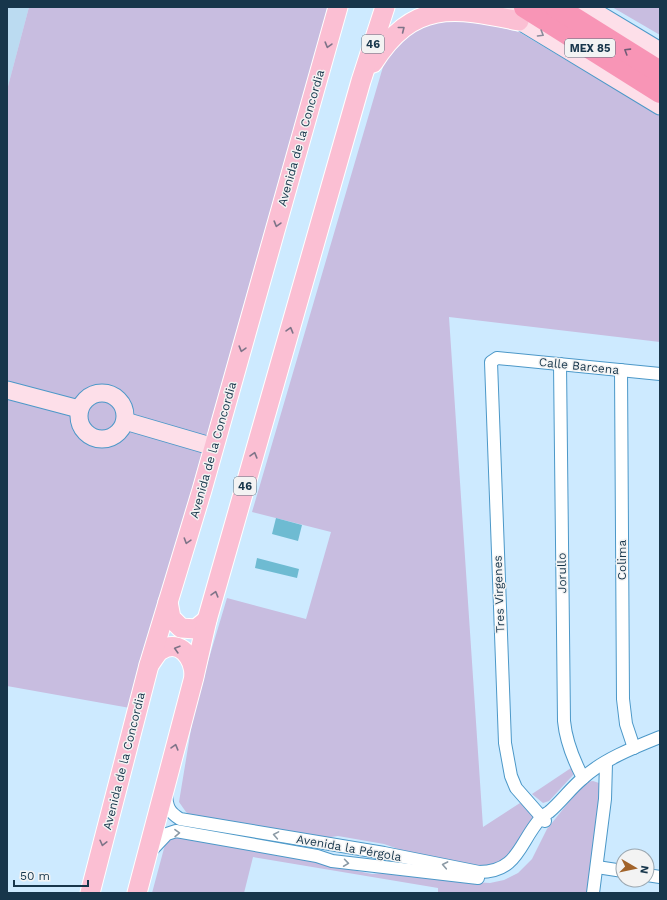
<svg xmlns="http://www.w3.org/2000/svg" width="667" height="900" viewBox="0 0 667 900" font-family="'Work Sans',sans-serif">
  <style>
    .built { fill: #bbdbf1 }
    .green { fill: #c8bde0 }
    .building { fill: #6ebbd2 }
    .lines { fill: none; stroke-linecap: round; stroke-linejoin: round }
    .street-casing { stroke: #4c98c8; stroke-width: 14 }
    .secondary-casing { stroke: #4c98c8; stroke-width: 19 }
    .primary-casing { stroke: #fff; stroke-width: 21 }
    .highway-casing { stroke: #fff; stroke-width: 24 }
    .street { stroke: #fff; stroke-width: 12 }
    .secondary { stroke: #fddfe9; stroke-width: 17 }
    .primary { stroke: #fbbfd3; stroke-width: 19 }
    .highway { stroke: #f895b6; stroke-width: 22 }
    .oneway { stroke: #7e7488 }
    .oneway2 { stroke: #8a8a9a }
    .oneway3 { stroke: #715c76 }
    .oneway4 { stroke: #8b9aa5 }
    .labels { text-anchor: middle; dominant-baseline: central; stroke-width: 3; stroke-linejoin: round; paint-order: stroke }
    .shield { fill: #f3f3f3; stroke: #596f7d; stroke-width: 1 }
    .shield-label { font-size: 11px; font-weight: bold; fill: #17364b }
    .street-label { font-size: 12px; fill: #17364b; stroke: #f3f3f3 }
  </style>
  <rect width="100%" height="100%" fill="#cdeaff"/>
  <path class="built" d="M7 7H29L7 90Z"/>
  <g class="green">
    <path d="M29 7H328L130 708 7 686V90Z"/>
    <path d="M612 7H660V35Z"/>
    <path d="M462 18 519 32 660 116V342L449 317 483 827 520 803 534 815V821L506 861 482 868 415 855 384 844 338 836 318 839 196 819 186 812 179 802 195 705 227 598 306 619 331 532 252 512 385 60C411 27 421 22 462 18Z"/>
    <path d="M574 766V774L549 801 543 803 532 794Z"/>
    <path d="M593 781 599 783 602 788 587 893H438V888L253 857 244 893H152L166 841 184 834 322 860 337 867 372 874 407 871 473 882 490 883 504 880 518 873 532 859 547 829 585 782Z"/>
  </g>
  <g class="building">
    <path d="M276 518 302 525 298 541 272 534Z"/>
    <path d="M257 558 299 569 297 578 255 568Z"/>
  </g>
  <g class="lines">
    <defs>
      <g id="street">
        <path d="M560 364 564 721C566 742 573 759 583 778"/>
        <path d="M621 370 623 699 626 724 634 748"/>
        <path d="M166 795C167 807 169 812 180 819L384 853 479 872C518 872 519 843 540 819 542 816 546 814 549 812 561 802 570 789 582 779 602 760 635 747 660 737"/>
        <path d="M545 821 516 788 511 776 505 743 491 362 497 358 660 374"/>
        <path d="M151 851 167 834 176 831 317 856 332 861 478 878"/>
        <path d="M597 867 623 871"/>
        <path d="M647 875 660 877"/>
        <path d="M593 893 605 799 606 763"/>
      </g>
      <g id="secondary">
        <path d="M587 7 660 51"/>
        <path d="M508 14 660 106"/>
        <path d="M7 390 79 409"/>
        <circle cx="102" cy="416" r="23"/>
        <path d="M125 421 214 447"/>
      </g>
      <g id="primary">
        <path d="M373 63C413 0 453 7 519 21"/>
        <path d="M168 602 171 618 181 628 196 629 207 620"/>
        <path d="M149 665C153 660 157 652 161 650 181 638 194 659 194 676"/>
        <path d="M90 893 149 665 202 490 338 7"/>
        <path d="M137 893 194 677 207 620 361 81 385 7"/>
      </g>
      <g id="highway">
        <path d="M525 7 660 92"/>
        <path d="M556 7 660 72"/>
      </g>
    </defs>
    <use href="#street" class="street-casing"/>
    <use href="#secondary" class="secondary-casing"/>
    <use href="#primary" class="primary-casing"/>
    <use href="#highway" class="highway-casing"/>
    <use href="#street" class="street"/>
    <use href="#secondary" class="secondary"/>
    <use href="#primary" class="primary"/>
    <use href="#highway" class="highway"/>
  </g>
  <defs><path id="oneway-chevron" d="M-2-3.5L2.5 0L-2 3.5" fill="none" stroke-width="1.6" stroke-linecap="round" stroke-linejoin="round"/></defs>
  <g class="oneway">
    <use href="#oneway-chevron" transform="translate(402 29) rotate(-38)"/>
    <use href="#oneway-chevron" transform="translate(328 45) rotate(106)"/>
    <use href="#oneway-chevron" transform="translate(277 224) rotate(106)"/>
    <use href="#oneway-chevron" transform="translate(290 330) rotate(-74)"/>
    <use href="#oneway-chevron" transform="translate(242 349) rotate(106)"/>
    <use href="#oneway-chevron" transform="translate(254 455) rotate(-74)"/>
    <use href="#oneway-chevron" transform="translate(187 541) rotate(107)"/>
    <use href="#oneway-chevron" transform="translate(215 594) rotate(-74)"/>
    <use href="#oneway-chevron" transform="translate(177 649) rotate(-164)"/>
    <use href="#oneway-chevron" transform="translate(175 747) rotate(-74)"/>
    <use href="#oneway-chevron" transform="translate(103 843) rotate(104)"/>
  </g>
  <use class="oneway2" href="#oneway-chevron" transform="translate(541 34) rotate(31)"/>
  <use class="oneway3" href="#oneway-chevron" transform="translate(627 51) rotate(-148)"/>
  <g class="oneway4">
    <use href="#oneway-chevron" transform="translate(177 833) rotate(-1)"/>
    <use href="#oneway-chevron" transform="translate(276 835) rotate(-170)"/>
    <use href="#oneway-chevron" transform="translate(346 863) rotate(8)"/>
    <use href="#oneway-chevron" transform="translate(445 865) rotate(-169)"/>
  </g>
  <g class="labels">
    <g class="shield">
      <rect x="362" y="35" width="22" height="18" rx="3"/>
      <rect x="565" y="39" width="50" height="18" rx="3"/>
      <rect x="234" y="477" width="22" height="18" rx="3"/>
    </g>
    <g class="shield-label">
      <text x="373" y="44">46</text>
      <text x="590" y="48">MEX 85</text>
      <text x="245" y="486">46</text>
    </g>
    <g class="street-label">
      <text transform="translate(301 138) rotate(-74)">Avenida de la Concordia</text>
      <text transform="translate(579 366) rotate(6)">Calle Barcena</text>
      <text transform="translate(213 450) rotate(-74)">Avenida de la Concordia</text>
      <text transform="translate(622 560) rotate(-90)">Colima</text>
      <text transform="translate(562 573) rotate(-91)">Jorullo</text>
      <text transform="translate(499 594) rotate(-92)">Tres Virgenes</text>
      <text transform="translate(124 761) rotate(-76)">Avenida de la Concordia</text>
      <text transform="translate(349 848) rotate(10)">Avenida la Pérgola</text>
    </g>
  </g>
  <rect width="667" height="900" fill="none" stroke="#17364b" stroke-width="16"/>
  <g transform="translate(635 868) rotate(99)"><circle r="19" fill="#f3f3f3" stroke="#9ba7b0"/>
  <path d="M0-3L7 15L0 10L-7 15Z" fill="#a2632a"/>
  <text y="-6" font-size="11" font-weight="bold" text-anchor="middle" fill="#17364b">N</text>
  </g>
  <path d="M14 880v6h74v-6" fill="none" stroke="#17364b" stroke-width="2"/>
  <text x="20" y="880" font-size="12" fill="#17364b" stroke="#f3f3f3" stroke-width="3" paint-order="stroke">50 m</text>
</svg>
